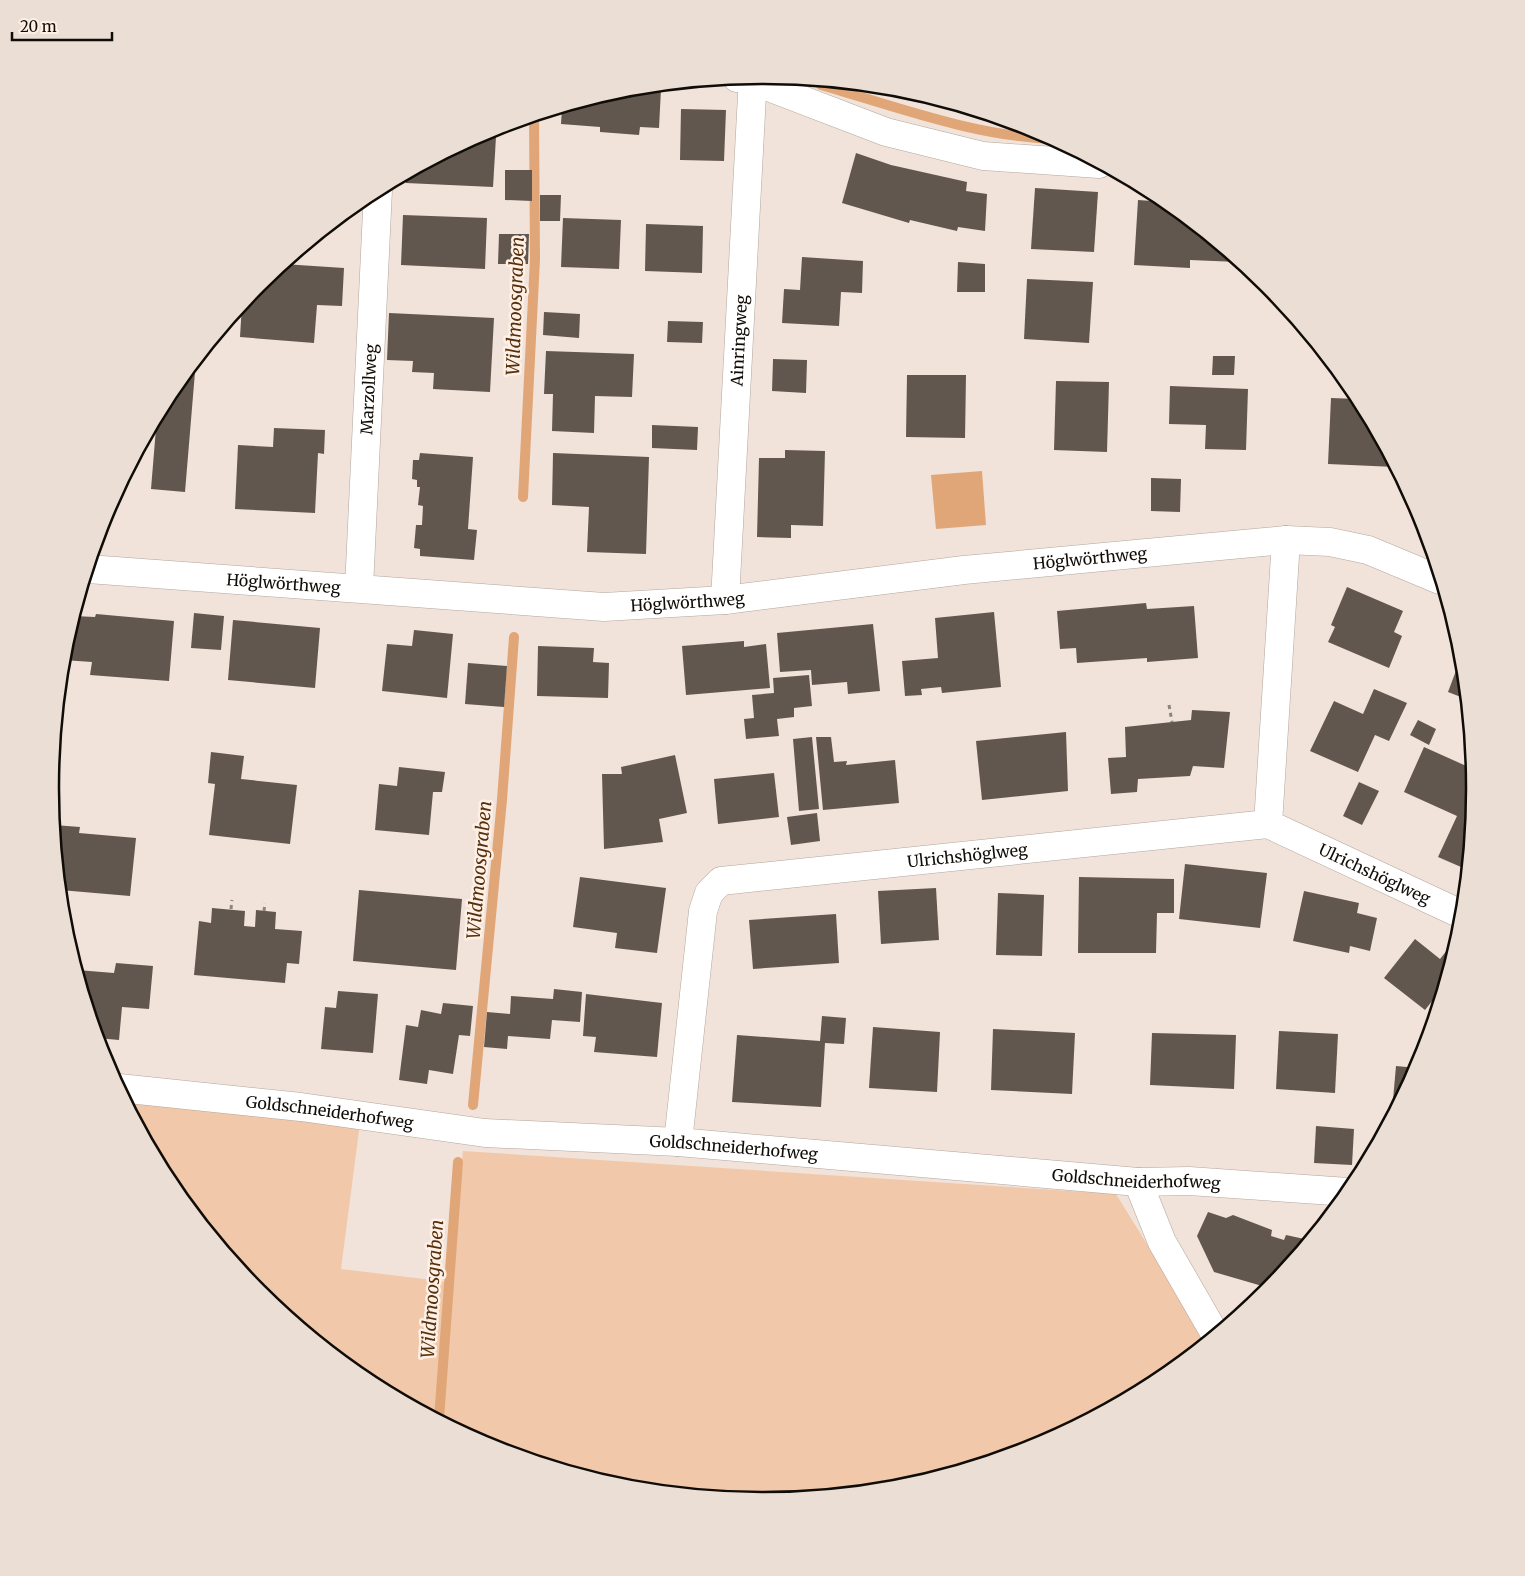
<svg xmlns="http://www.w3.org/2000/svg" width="1525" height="1576" viewBox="0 0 1525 1576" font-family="Merriweather,serif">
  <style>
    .green { fill: #f1c8a9 }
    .water { fill: #e1a677 }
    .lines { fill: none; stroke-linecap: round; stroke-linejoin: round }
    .stream { stroke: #e1a677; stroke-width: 10 }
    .building { fill: #62574e }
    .minor-casing { stroke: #b3a69d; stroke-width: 29 }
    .path { stroke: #8d847c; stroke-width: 3; stroke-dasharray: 4 4; stroke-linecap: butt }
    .minor { stroke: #fff; stroke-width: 28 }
    .labels { text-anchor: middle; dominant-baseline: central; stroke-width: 5; stroke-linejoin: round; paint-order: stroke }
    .street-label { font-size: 16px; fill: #100c08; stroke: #fef0e6 }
    .water-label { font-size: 18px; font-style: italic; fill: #56300b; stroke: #fef0e6 }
    .rim { fill: none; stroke: #100c08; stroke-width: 2.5 }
  </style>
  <rect width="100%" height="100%" fill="#f1e3d9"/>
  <path class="green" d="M125 1100 360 1123 341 1269 449 1282 463 1151 1116 1194 1207 1341 1158 1381 1035 1446 901 1487 762 1500 623 1487 490 1446 366 1380 258 1292 170 1184Z"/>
  <path class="water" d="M982 471 986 525 936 529 931 475Z"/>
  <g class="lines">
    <g class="stream">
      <path d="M821 85C897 107 974 136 1053 139"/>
      <path d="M523 497 535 259 534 116"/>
      <path d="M473 1105 502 800 514 637"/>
      <path d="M439 1419 458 1162"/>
    </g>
  </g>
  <g class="building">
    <path d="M642 87 661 89 659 128 640 127 639 135 600 132V127L561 124 562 108 624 89Z"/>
    <path d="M681 109 726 110 724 161 680 160Z"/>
    <path d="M478 136 496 137 493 187 406 183V174Z"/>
    <path d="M856 153 891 165 967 182 966 191 987 194 985 231 958 227 957 231 910 220 909 223 842 203Z"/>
    <path d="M505 170H532V201L505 200Z"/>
    <path d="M1035 188 1098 192 1094 252 1031 249Z"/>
    <path d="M540 195H561L560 221H540Z"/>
    <path d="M1138 200 1166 202 1238 262 1190 260V268L1134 265Z"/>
    <path d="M403 215 487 218 485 269 401 265Z"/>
    <path d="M563 218 621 220 619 269 561 267Z"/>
    <path d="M646 224 703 226 702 273 645 271Z"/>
    <path d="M499 234H529L528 264H498Z"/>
    <path d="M802 257 863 261 862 293 841 292 839 326 782 323 784 289 800 290Z"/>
    <path d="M958 262 985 264V292H957Z"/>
    <path d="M283 264 344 268 342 306 317 305 314 343 240 337 242 304 259 284 267 277H273V272Z"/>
    <path d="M1027 279 1093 282 1089 343 1024 339Z"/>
    <path d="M544 312 580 314 579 338 543 335Z"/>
    <path d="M389 313 494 318 490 392 433 389 434 373 412 372 413 361 387 360Z"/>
    <path d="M668 321 703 322 702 343 667 342Z"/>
    <path d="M546 351 634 354 632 397 595 396 594 433 552 431 553 394H544Z"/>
    <path d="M1213 356H1235L1234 375H1212Z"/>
    <path d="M773 359 807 360 806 393 772 391Z"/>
    <path d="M196 360 185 492 151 489 157 416 170 392Z"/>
    <path d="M907 375H966L965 438 906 437Z"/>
    <path d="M1056 381 1109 382 1107 452 1054 450Z"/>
    <path d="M1170 386 1248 389 1246 450 1205 449 1206 425 1169 424Z"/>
    <path d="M1331 398 1359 399 1395 467 1328 464Z"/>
    <path d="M652 425 698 427 697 450 652 448Z"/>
    <path d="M274 428 325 430 324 454 318 453 315 513 235 509 238 445 273 447Z"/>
    <path d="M785 450 825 451 823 526 791 525V538L757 537 759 458H785Z"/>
    <path d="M420 453 473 457 468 529 477 530 474 560 420 556V549L414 548 416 525H422L423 506 418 505 420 487H417V480L412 479 413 460H419Z"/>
    <path d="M553 453 649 457 646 554 587 552 589 507 552 505Z"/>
    <path d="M1151 478 1181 479 1180 512 1151 511Z"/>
    <path d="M1347 587 1403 611 1394 632 1402 636 1389 668 1328 642 1335 627 1331 625Z"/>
    <path d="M1146 603 1147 609 1194 606 1198 658 1147 662V658L1077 663 1076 648 1060 649 1057 611Z"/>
    <path d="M994 612 1001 687 942 693 941 687 921 689 922 695 905 696 902 661 938 658 935 618Z"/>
    <path d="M194 613 224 616 221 650 191 648Z"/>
    <path d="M96 614 174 621 169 681 90 675 92 662 63 660 74 616 95 617Z"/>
    <path d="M233 620 320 628 315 688 228 680Z"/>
    <path d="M873 624 880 691 848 694 847 682 812 685 811 670 780 672 777 633Z"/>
    <path d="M414 630 453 634 447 698 382 691 387 644 412 646Z"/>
    <path d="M744 641V647L766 644 770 688 686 695 682 646Z"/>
    <path d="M538 646 594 648 593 662 609 663 608 698 537 696Z"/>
    <path d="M468 663 507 666 504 707 465 704Z"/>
    <path d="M1457 668 1463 671 1466 699 1448 692Z"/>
    <path d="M809 675 812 706 794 708V717L777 719 779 736 746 739 744 719 754 718 752 695 774 693 773 678Z"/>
    <path d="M1374 689 1407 703 1389 741 1375 735 1358 772 1310 751 1334 701 1363 714Z"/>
    <path d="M1192 710 1230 712 1224 768 1193 766 1190 776 1138 779 1137 792 1111 794 1108 758 1126 757 1125 727 1191 720Z"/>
    <path d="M1418 720 1436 729 1429 745 1410 735Z"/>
    <path d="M1066 732 1068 791 982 800 976 741Z"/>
    <path d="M812 737 819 809 799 811 793 739Z"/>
    <path d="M816 737H831L834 762 847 761 846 765 895 760 899 803 823 810Z"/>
    <path d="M1424 747 1473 769 1475 788 1469 850 1461 867 1438 857 1457 816 1404 792Z"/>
    <path d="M211 752 244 756 241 779 297 785 290 844 209 835 215 784 208 783Z"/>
    <path d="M675 755 687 813 659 819 663 842 604 849 602 774H622L621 767Z"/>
    <path d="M399 767 445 772 442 792H433L429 835 375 830 379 784 397 786Z"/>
    <path d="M774 773 779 817 718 824 714 779Z"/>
    <path d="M1359 782 1379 791 1362 825 1343 816Z"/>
    <path d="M817 813 820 841 791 845 787 817Z"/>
    <path d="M54 825 80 827 79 833 136 838 130 896 60 890Z"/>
    <path d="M1185 864 1267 873 1260 928 1179 919Z"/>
    <path d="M580 877 666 888 657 953 615 948 617 933 573 927Z"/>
    <path d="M1079 877 1174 879V913H1157L1156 953H1078Z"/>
    <path d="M936 888 939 940 881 944 878 891Z"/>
    <path d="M359 890 462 899 456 970 353 961Z"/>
    <path d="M1304 891 1359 903 1357 913 1377 918 1370 951 1350 946 1349 953 1293 941Z"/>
    <path d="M998 893 1044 895 1042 956 996 955Z"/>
    <path d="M212 908 245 911 244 926 255 927 256 910 276 912 275 929 302 931 299 964 287 963 285 983 194 975 199 921 211 923Z"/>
    <path d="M836 914 839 963 753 969 749 920Z"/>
    <path d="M1415 939 1440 959 1448 949 1453 954 1444 986 1425 1010 1384 978Z"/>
    <path d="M116 963 153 966 149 1009 122 1007 119 1040 97 1038 77 970 114 973Z"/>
    <path d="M554 989 582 992 580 1022 552 1020 550 1039 508 1036 507 1049 484 1047 487 1012 510 1014 511 996 553 999Z"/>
    <path d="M338 991 378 994 373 1053 321 1049 325 1007 336 1008Z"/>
    <path d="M586 994 662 1003 657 1057 594 1052 596 1037 583 1036Z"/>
    <path d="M443 1003 473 1006 470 1036 459 1035 453 1074 429 1070 427 1084 399 1080 406 1025 418 1027 421 1010 441 1014Z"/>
    <path d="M822 1016 846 1018 844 1044 825 1043 821 1107 732 1102 737 1035 820 1041Z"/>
    <path d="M873 1027 940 1032 937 1092 869 1088Z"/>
    <path d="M993 1029 1075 1033 1072 1094 991 1090Z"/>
    <path d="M1279 1031 1338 1034 1335 1093 1276 1089Z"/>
    <path d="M1152 1033 1236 1035 1234 1089 1150 1085Z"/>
    <path d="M1396 1066 1417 1068 1394 1111H1392Z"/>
    <path d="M1316 1126 1354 1129 1352 1165 1314 1163Z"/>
    <path d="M1208 1212 1226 1218 1233 1215 1272 1230 1271 1236 1284 1240 1286 1235 1309 1240 1314 1226 1319 1228 1269 1288 1214 1272 1197 1236Z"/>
  </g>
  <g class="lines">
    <defs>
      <g id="minor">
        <path d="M737 78 753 81 886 132 983 156 1099 164"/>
        <path id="s1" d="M88 569 604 607 725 600 964 570 1286 540 1330 542 1368 550 1440 580"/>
        <path id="s2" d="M359 588 378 190"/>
        <path id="s3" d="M725 600 753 76"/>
        <path d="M1268 824 1286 540"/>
        <path id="s4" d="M119 1088 301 1107 485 1133 678 1142 1138 1182 1189 1181 1348 1192"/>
        <path id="s5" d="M678 1142 703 911 709 893 721 881 1268 824 1463 915"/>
        <path d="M1138 1182 1162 1242 1215 1334"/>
      </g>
    </defs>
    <use href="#minor" class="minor-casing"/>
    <g class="path">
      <path d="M1169 705 1172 722"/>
      <path d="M231 909 232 900"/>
      <path d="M264 911 265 903"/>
    </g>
    <use href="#minor" class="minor"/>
  </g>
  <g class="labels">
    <g class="street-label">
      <text stroke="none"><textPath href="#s3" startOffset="260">Ainringweg</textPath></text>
      <text stroke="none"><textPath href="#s2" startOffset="199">Marzollweg</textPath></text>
      <text stroke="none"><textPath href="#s1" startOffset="1006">Höglwörthweg</textPath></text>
      <text stroke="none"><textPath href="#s1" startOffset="196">Höglwörthweg</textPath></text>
      <text stroke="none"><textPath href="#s1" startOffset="601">Höglwörthweg</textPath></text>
      <text stroke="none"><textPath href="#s5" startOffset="516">Ulrichshöglweg</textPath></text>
      <text stroke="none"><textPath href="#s5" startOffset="936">Ulrichshöglweg</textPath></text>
      <text stroke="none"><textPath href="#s4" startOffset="212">Goldschneiderhofweg</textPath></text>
      <text stroke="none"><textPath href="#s4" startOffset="618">Goldschneiderhofweg</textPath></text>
      <text stroke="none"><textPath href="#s4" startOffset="1022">Goldschneiderhofweg</textPath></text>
    </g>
    <g class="water-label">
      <text transform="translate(515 306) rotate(-88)">Wildmoosgraben</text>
      <text transform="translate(479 870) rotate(-85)">Wildmoosgraben</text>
      <text transform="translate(432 1289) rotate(-86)">Wildmoosgraben</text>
    </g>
  </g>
  <path d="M0 0H1525V1576H0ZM762 84H763A703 703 0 0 1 1466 787V789A703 703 0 0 1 763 1492H762A703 703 0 0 1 59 789V787A703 703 0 0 1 762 84Z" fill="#ebded4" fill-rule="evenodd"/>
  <path class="rim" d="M762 84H763A703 703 0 0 1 1466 787V789A703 703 0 0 1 763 1492H762A703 703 0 0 1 59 789V787A703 703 0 0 1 762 84Z"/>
  <path d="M12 32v8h100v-8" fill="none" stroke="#100c08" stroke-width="2.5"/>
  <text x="20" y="32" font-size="15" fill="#100c08" stroke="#fef0e6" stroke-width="4" paint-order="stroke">20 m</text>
</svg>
